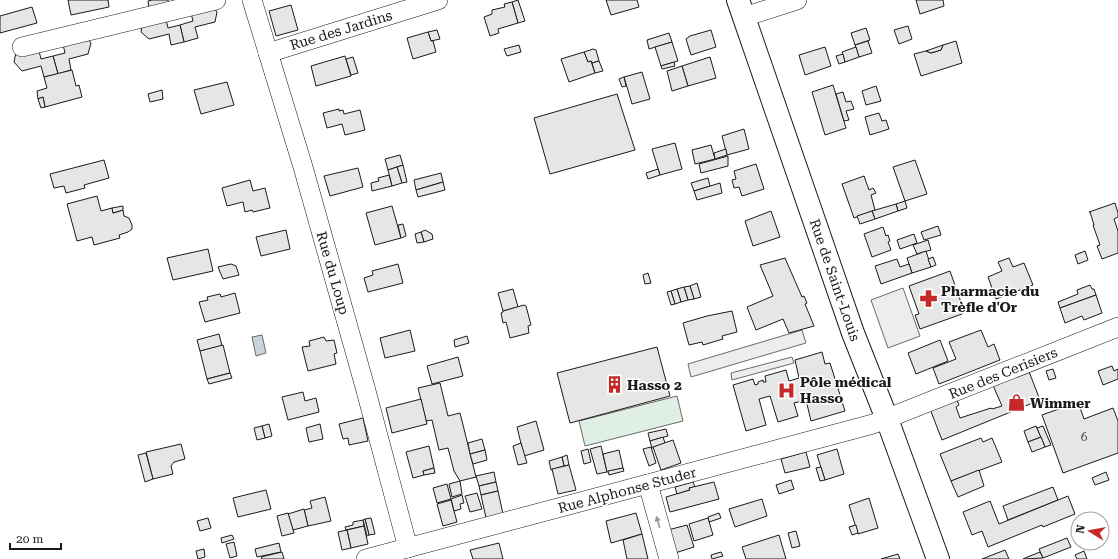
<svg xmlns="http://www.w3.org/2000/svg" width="1118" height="559" viewBox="0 0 1118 559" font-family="'Roboto Serif',serif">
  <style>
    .green { fill: #e0efe3; stroke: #6a6a6a }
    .parking { fill: #ededed; stroke: #6a6a6a }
    .water { fill: #c6d2dc; stroke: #6a6a6a }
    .building { fill: #e6e6e6; stroke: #1a1a1a }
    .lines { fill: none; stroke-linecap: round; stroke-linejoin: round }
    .minor-casing { stroke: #1a1a1a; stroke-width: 20 }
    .major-casing { stroke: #1a1a1a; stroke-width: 24 }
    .minor { stroke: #fff; stroke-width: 19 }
    .major { stroke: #fff; stroke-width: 22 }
    .oneway { fill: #989898 }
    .labels { text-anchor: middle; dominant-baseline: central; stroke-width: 3; stroke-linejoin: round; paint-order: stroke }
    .number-label { font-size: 12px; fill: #4d4d4d }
    .street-label { font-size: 14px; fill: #1a1a1a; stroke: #fff }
    .poi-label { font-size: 14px; font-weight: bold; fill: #1a1a1a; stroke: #fff; text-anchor: start }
  </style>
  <rect width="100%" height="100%" fill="#fff"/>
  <path class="green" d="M677 396 683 421 585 446 579 421Z"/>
  <g class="parking">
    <path d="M903 288 920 336 888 348 871 300Z"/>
    <path d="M802 330 806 343 691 377 688 364Z"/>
    <path d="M792 357 794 363 732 380 731 373Z"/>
  </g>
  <path class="water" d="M262 335 266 353 256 356 252 337Z"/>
  <g class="building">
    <path d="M68 0H108L109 7 71 15Z"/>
    <path d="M152 0H168L169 3 149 8 148 1Z"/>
    <path d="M518 0 525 21 518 23 512 2Z"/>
    <path d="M606 0H637L639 7 611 15Z"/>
    <path d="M916 0H943L944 6 920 14Z"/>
    <path d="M512 2 518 23 498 29 499 33 490 36 484 17 492 14V10L505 7 504 4Z"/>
    <path d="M211 4 217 12 215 22 195 27 198 38 184 42 180 25 193 21 190 9Z"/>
    <path d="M291 5 298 30 276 36 269 11Z"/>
    <path d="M32 7 37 23 0 33V16Z"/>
    <path d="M165 15 168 28 180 25 184 42 171 45 169 34 149 39 141 32 143 21Z"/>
    <path d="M908 26 912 39 899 44 894 30Z"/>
    <path d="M866 28 870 40 855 45 851 33Z"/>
    <path d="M437 30 440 39 431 41 428 32Z"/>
    <path d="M711 30 716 47 691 55 686 39 690 36Z"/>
    <path d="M428 32 431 41H433L436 52 413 59 407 38Z"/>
    <path d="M669 33 672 42 649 49 647 40Z"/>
    <path d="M84 35 91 43 88 54 69 59 71 70 58 74 53 56 65 53 62 40Z"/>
    <path d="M868 41 872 53 859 57 855 45Z"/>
    <path d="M956 41 962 63 921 76 914 54 926 51 931 53 941 50 943 45Z"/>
    <path d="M672 42 678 61 661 66 655 47Z"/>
    <path d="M519 45 521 52 507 56 504 49Z"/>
    <path d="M943 45 941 50 931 53 926 51Z"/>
    <path d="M38 47 41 59 53 56 58 74 44 77 41 66 22 71 14 62 16 52Z"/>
    <path d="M825 47 831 66 805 75 799 55Z"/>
    <path d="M856 47 859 57 845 62 842 52Z"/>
    <path d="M593 49 596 50 599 61 592 63 591 61 588 62 584 52Z"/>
    <path d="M584 52 588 62 591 61 595 73 569 82 561 59Z"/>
    <path d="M843 54 845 62 839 64 836 56Z"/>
    <path d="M345 56 351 76 316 86 311 66Z"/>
    <path d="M353 57 358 73 351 75 346 59Z"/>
    <path d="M710 57 716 78 688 86 682 66Z"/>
    <path d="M599 61 603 71 595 73 592 63Z"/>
    <path d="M674 62 675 66 662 69 661 66Z"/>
    <path d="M682 66 688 86 672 91 667 71Z"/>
    <path d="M72 70 76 86 79 85 82 97 45 107 43 97 38 99 37 91 47 88 44 77Z"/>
    <path d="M642 72 650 99 632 104 624 77Z"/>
    <path d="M624 77 626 86 622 87 619 79Z"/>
    <path d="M227 82 234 105 201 114 194 90Z"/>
    <path d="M833 85 846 128 825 135 812 92Z"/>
    <path d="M876 86 881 101 866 105 862 91Z"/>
    <path d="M162 90 163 99 150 102 148 94Z"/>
    <path d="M843 92 846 102 851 101 854 109 846 111 849 120 844 121 836 94Z"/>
    <path d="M617 94 635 150 550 174 534 118Z"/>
    <path d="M43 97 45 107 41 108 38 99Z"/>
    <path d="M339 109V111L343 110 344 114 360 110 365 130 345 135 342 124 327 128 323 113Z"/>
    <path d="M879 113 882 121 886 120 889 129 870 135 865 117Z"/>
    <path d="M744 129 749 149 727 155 722 136Z"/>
    <path d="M675 143 682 169 660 175 652 149Z"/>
    <path d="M711 145 715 159 695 164 692 150Z"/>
    <path d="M726 149 727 155 715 159 714 153Z"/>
    <path d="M400 155 403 165 388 170 385 159Z"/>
    <path d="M728 156V166L701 173 699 164Z"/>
    <path d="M104 160 109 178 84 185 85 188 66 193 64 186 54 188 50 174Z"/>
    <path d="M915 160 927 194 905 201 893 167Z"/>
    <path d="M756 164 764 189 742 196 739 187 734 188 732 180 736 179 734 171Z"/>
    <path d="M403 165 407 182 402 183 397 167Z"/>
    <path d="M397 167 402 183 392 186 388 170Z"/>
    <path d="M358 168 363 187 330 196 324 176Z"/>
    <path d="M658 169 660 175 648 179 646 173Z"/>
    <path d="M441 173 443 182 416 190 414 180Z"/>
    <path d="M389 175 392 186 372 191 371 183 379 181 378 178Z"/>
    <path d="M864 176 869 190 873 188 876 193 871 195 875 210 854 218 842 184Z"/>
    <path d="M708 178 710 186 694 191 691 183Z"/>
    <path d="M250 180 253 191 265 188 270 208 253 212 252 210 245 212 243 202 227 206 222 188Z"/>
    <path d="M443 182 445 190 418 197 416 190Z"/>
    <path d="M720 183 722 193 697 200 694 191Z"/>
    <path d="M97 196 101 211 112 208 113 213 123 210 124 216 129 218 132 225V229L128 232 119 235 120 238 94 245 92 237 77 241 67 204Z"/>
    <path d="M905 201 907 208 898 211 896 204Z"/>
    <path d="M1115 203 1118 213V217L1114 219 1118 231V253L1102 259 1097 246 1100 245 1093 225H1094L1090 212H1089Z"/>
    <path d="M896 204 898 211 875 219 872 211Z"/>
    <path d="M123 206V210L113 213 112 208Z"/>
    <path d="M392 206 401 238 375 245 366 213Z"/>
    <path d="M771 211 780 237 753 246 745 221Z"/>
    <path d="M872 211 875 219 860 224 857 216Z"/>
    <path d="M403 224 406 236 401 238 398 225Z"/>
    <path d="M938 226 941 235 924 240 921 232Z"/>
    <path d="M883 227 886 236 888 235 890 241 888 242 891 250 872 257 864 234Z"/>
    <path d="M286 230 290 249 261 256 256 237Z"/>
    <path d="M425 230 432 234 433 239 424 242 421 232Z"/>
    <path d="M421 232 424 242 417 243 415 234Z"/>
    <path d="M914 234 917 243 900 249 897 240Z"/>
    <path d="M928 240 931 250 917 254 913 245Z"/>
    <path d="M208 249 213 271 173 280 167 258Z"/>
    <path d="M926 251 931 267 912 273 907 258Z"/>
    <path d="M1085 251 1088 260 1078 264 1075 255Z"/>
    <path d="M933 257 936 265 931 267 928 259Z"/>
    <path d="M785 258 802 297 804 296 807 303 805 304 814 326 789 333 783 319 756 330 747 307 773 296 760 265Z"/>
    <path d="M1009 258 1013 267 1024 263 1033 285 996 299 988 277 1002 271 998 262Z"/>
    <path d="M897 259 900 267 909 264 912 273 881 284 875 266Z"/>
    <path d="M231 264 236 266 239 275 223 279 218 267Z"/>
    <path d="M398 264 403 283 368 292 364 278 373 275 372 271Z"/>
    <path d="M950 271 964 311 962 314 920 329 915 315 919 314 909 286Z"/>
    <path d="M648 273 651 283 645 284 643 275Z"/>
    <path d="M697 283 701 297 694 299 690 286Z"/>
    <path d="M1090 285 1092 289H1094L1096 295 1060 308 1058 302 1078 294 1077 290Z"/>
    <path d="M690 286 694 299 688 300 684 287Z"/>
    <path d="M684 287 688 300 681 302 677 289Z"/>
    <path d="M513 289 518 307 503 311 498 293Z"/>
    <path d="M677 289 681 302 675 304 671 291Z"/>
    <path d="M671 291 675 304 671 305 667 292Z"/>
    <path d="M235 293 240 313 205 322 199 302 208 300 207 297 220 294 221 297Z"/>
    <path d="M1096 295 1102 313 1084 320 1082 316 1065 323 1060 308Z"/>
    <path d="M524 305 526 306 531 325 528 326 529 333 510 338 506 322 503 323 501 313 503 312V311Z"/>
    <path d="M732 311 737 332 722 336 723 339 703 345 702 342 689 345 683 323 707 316Z"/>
    <path d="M410 330 415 351 385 358 380 338Z"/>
    <path d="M981 330 988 347 994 344 1000 360 939 384 933 368 956 359 949 342Z"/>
    <path d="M219 334 222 346 200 351 197 340Z"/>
    <path d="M467 336 469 343 455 347 454 340Z"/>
    <path d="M324 337 326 341 334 340 337 353 334 354 336 364 308 371 302 347 310 346 309 341Z"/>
    <path d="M940 340 948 361 916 374 908 353Z"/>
    <path d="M223 345 230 373 207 379 200 351Z"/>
    <path d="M657 347 670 396 570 423 557 373Z"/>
    <path d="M822 352 825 364 830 363 845 411 811 421 806 400 794 403 798 416 778 422 770 396 759 399 766 425 746 431 733 385 753 379 755 385 758 384V382L763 380V382H766L765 376 786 370 789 381 799 378 795 360Z"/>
    <path d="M458 357 463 376 432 384 427 366Z"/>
    <path d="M1112 366 1114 371 1118 369V379L1103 385 1098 371Z"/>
    <path d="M1028 369 1040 400 942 440 930 409 956 398 959 405 956 407 960 418 991 408 992 409 1002 406 992 383Z"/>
    <path d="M1053 369 1056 378 1049 380 1046 371Z"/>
    <path d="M230 373 232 378 209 384 207 379Z"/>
    <path d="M440 383 448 416 460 413 476 477 460 481 454 471 448 448 439 450 432 420 426 421 418 388Z"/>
    <path d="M303 392 305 401 316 398 319 412 288 420 282 397Z"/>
    <path d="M421 399 427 424 392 433 386 408Z"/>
    <path d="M1078 402 1084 419 1113 408 1118 421V453L1063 473 1042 415Z"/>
    <path d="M363 418 368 441 349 445 348 438 343 439 339 424Z"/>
    <path d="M536 421 544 450 524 456 517 427Z"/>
    <path d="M269 424 272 436 265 438 262 426Z"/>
    <path d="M320 424 323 439 309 442 306 428Z"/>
    <path d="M262 426 265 438 257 440 254 428Z"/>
    <path d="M1036 426 1041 437 1028 442 1024 431Z"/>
    <path d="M1043 426 1051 445 1045 447 1037 428Z"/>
    <path d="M666 429 668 436 650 441 648 433Z"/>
    <path d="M663 437 665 443 652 448 650 441Z"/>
    <path d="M1041 437 1045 447 1032 452 1028 442Z"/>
    <path d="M981 438 983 442 992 438 1002 462 951 481 940 454Z"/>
    <path d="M482 439 485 450 470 454 468 443Z"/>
    <path d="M673 440 681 463 661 470 653 447Z"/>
    <path d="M521 443 527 463 518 465 513 446Z"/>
    <path d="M181 444 185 459 174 462 171 466 173 474 153 479 146 452Z"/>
    <path d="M429 446 434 468 423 471 424 475 413 478 406 452Z"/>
    <path d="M601 446 607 472 597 474 590 449Z"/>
    <path d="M651 447 656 463 649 466 643 449Z"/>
    <path d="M588 449 591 462 584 464 581 451Z"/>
    <path d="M837 449 844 474 825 480 817 455Z"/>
    <path d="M485 450 487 460 473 464 470 454Z"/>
    <path d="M619 450 623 468 607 472 603 454Z"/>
    <path d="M806 452 810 467 785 473 781 459Z"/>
    <path d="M146 453 153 479 145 482 138 455Z"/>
    <path d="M567 455 569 465 564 466 562 457Z"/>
    <path d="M562 457 564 466 551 470 549 461Z"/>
    <path d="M569 465 576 490 558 494 552 469Z"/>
    <path d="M821 467 825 480 820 481 816 468Z"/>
    <path d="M434 468 435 473 424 475 423 471Z"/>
    <path d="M623 468 624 471 609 475 608 471Z"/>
    <path d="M979 470 984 486 958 497 951 481Z"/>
    <path d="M494 472 496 482 479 486 476 476Z"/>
    <path d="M1106 472 1109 480 1095 485 1092 478Z"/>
    <path d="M791 480 794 489 779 494 776 485Z"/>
    <path d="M460 481 462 494 452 497 449 484Z"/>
    <path d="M496 482 498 491 481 495 479 486Z"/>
    <path d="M693 482 695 487 689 488 690 490 677 494 675 487Z"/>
    <path d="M714 482 719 499 670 512 666 497 690 490 689 488Z"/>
    <path d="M447 484 451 499 437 503 433 488Z"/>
    <path d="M1053 487 1058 500 1008 520 1003 506Z"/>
    <path d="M266 490 271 509 238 517 233 498Z"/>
    <path d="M498 491 503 514 486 518 481 495Z"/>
    <path d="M477 493 482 509 470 512 465 496Z"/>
    <path d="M462 495 464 503 460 504 461 509 454 511 451 499Z"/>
    <path d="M1068 496 1075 514 1043 527 1042 525 988 547 982 531 972 535 963 512 990 501 999 524Z"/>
    <path d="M325 497 331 521 308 526 304 510 312 508 310 501Z"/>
    <path d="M869 498 878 528 858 534 849 505Z"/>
    <path d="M762 499 767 516 735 527 729 509Z"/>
    <path d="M451 500 457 522 443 526 437 504Z"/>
    <path d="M304 509 308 526 293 530 288 514Z"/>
    <path d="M288 513 294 533 282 536 277 516Z"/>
    <path d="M636 513 642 534 611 543 606 521Z"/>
    <path d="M719 513 721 518 709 522 708 517Z"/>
    <path d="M208 518 211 528 200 531 197 521Z"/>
    <path d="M371 518 375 534 369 535 365 519Z"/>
    <path d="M708 518 713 535 694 541 689 524Z"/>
    <path d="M365 519 369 535 367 536 363 520Z"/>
    <path d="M363 520 364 526 346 530 345 527 353 525V522Z"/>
    <path d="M687 525 694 547 675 553 668 530Z"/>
    <path d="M856 525 858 533 852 535 849 527Z"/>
    <path d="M364 526 368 544 351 548 347 530Z"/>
    <path d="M347 530 351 548 342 550 338 532Z"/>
    <path d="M796 531 800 546 792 548 788 533Z"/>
    <path d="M642 534 648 559H627L623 540Z"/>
    <path d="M232 535 234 539 222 543 221 538Z"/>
    <path d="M779 535 786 559H746L742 547Z"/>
    <path d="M1067 538 1071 547 1043 558 1039 549Z"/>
    <path d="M234 542 237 556 230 558 226 544Z"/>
    <path d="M279 543 281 552 257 557 255 549Z"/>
    <path d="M499 543 503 559H473L470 550Z"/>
    <path d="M204 549 205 557 198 559 196 551Z"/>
    <path d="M1005 550 1009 559H982Z"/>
    <path d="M1084 551 1087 559H1077L1075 555Z"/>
    <path d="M282 552 284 559H262L261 557Z"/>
    <path d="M721 552 723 556 712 559 711 555Z"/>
    <path d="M1040 552 1043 558 1023 559 1025 558Z"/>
    <path d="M898 554 900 559H881Z"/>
  </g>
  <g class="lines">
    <defs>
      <g id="minor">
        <path d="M252 0 303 167 365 387 408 548"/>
        <path d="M744 17 797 0"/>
        <path d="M22 47 216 0"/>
        <path d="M268 53 438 0"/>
        <path d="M648 484 669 559"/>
        <path d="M366 559 873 424 1118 327"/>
      </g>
      <path id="major" d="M738 0 853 333 887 419 938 559"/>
    </defs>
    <use href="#minor" class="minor-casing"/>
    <use href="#major" class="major-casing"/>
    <use href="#minor" class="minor"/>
    <use href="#major" class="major"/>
  </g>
  <defs><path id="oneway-solid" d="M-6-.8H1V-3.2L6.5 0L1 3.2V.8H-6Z"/></defs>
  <use class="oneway" href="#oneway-solid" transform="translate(658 522) rotate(-106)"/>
  <defs>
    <symbol id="pharmacy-bare" viewBox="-9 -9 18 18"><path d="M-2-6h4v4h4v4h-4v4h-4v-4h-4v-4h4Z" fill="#c62828" stroke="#fff" stroke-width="2.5" paint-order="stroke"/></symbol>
    <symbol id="building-bare" viewBox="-9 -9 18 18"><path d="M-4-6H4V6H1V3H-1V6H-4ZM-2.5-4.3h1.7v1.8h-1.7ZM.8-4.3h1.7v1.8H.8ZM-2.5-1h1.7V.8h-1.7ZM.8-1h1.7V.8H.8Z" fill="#c62828" stroke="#fff" stroke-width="2.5" paint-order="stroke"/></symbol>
    <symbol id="hospital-bare" viewBox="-9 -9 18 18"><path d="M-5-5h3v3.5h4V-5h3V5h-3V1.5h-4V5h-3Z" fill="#c62828" stroke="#fff" stroke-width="2.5" paint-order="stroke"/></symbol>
    <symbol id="shop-bare" viewBox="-9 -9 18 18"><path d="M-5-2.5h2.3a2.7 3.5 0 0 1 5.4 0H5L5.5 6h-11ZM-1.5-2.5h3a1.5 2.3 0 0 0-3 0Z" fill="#c62828" stroke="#fff" stroke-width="2.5" paint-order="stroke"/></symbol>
  </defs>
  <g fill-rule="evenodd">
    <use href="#pharmacy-bare" x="916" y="286" width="25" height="25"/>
    <use href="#building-bare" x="602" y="372" width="25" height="25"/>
    <use href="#hospital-bare" x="774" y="378" width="25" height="25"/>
    <use href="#shop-bare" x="1004" y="390" width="25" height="25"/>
  </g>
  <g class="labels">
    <g class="number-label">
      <text x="1084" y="437">6</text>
    </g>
    <g class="street-label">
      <text transform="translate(341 30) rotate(-17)">Rue des Jardins</text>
      <text transform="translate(333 273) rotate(74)">Rue du Loup</text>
      <text transform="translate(835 280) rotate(71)">Rue de Saint-Louis</text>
      <text transform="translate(1003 373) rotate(-22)">Rue des Cerisiers</text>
      <text transform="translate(627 490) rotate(-15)">Rue Alphonse Studer</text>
    </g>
    <g class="poi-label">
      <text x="941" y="291">Pharmacie du<tspan x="941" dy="16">Trèfle d'Or</tspan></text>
      <text x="800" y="382">Pôle médical<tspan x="800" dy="16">Hasso</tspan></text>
      <text x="627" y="385">Hasso 2</text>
      <text x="1030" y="403">Wimmer</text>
    </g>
  </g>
  <g transform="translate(1090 531) rotate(281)"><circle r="19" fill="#ffffff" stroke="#a3a3a3"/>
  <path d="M0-3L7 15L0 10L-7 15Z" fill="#c62828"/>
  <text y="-6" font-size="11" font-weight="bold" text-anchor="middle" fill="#1a1a1a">N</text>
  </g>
  <path d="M10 543v6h51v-6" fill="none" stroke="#1a1a1a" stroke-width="2"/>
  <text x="16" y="543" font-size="12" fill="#1a1a1a" stroke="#ffffff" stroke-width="3" paint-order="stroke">20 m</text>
</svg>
